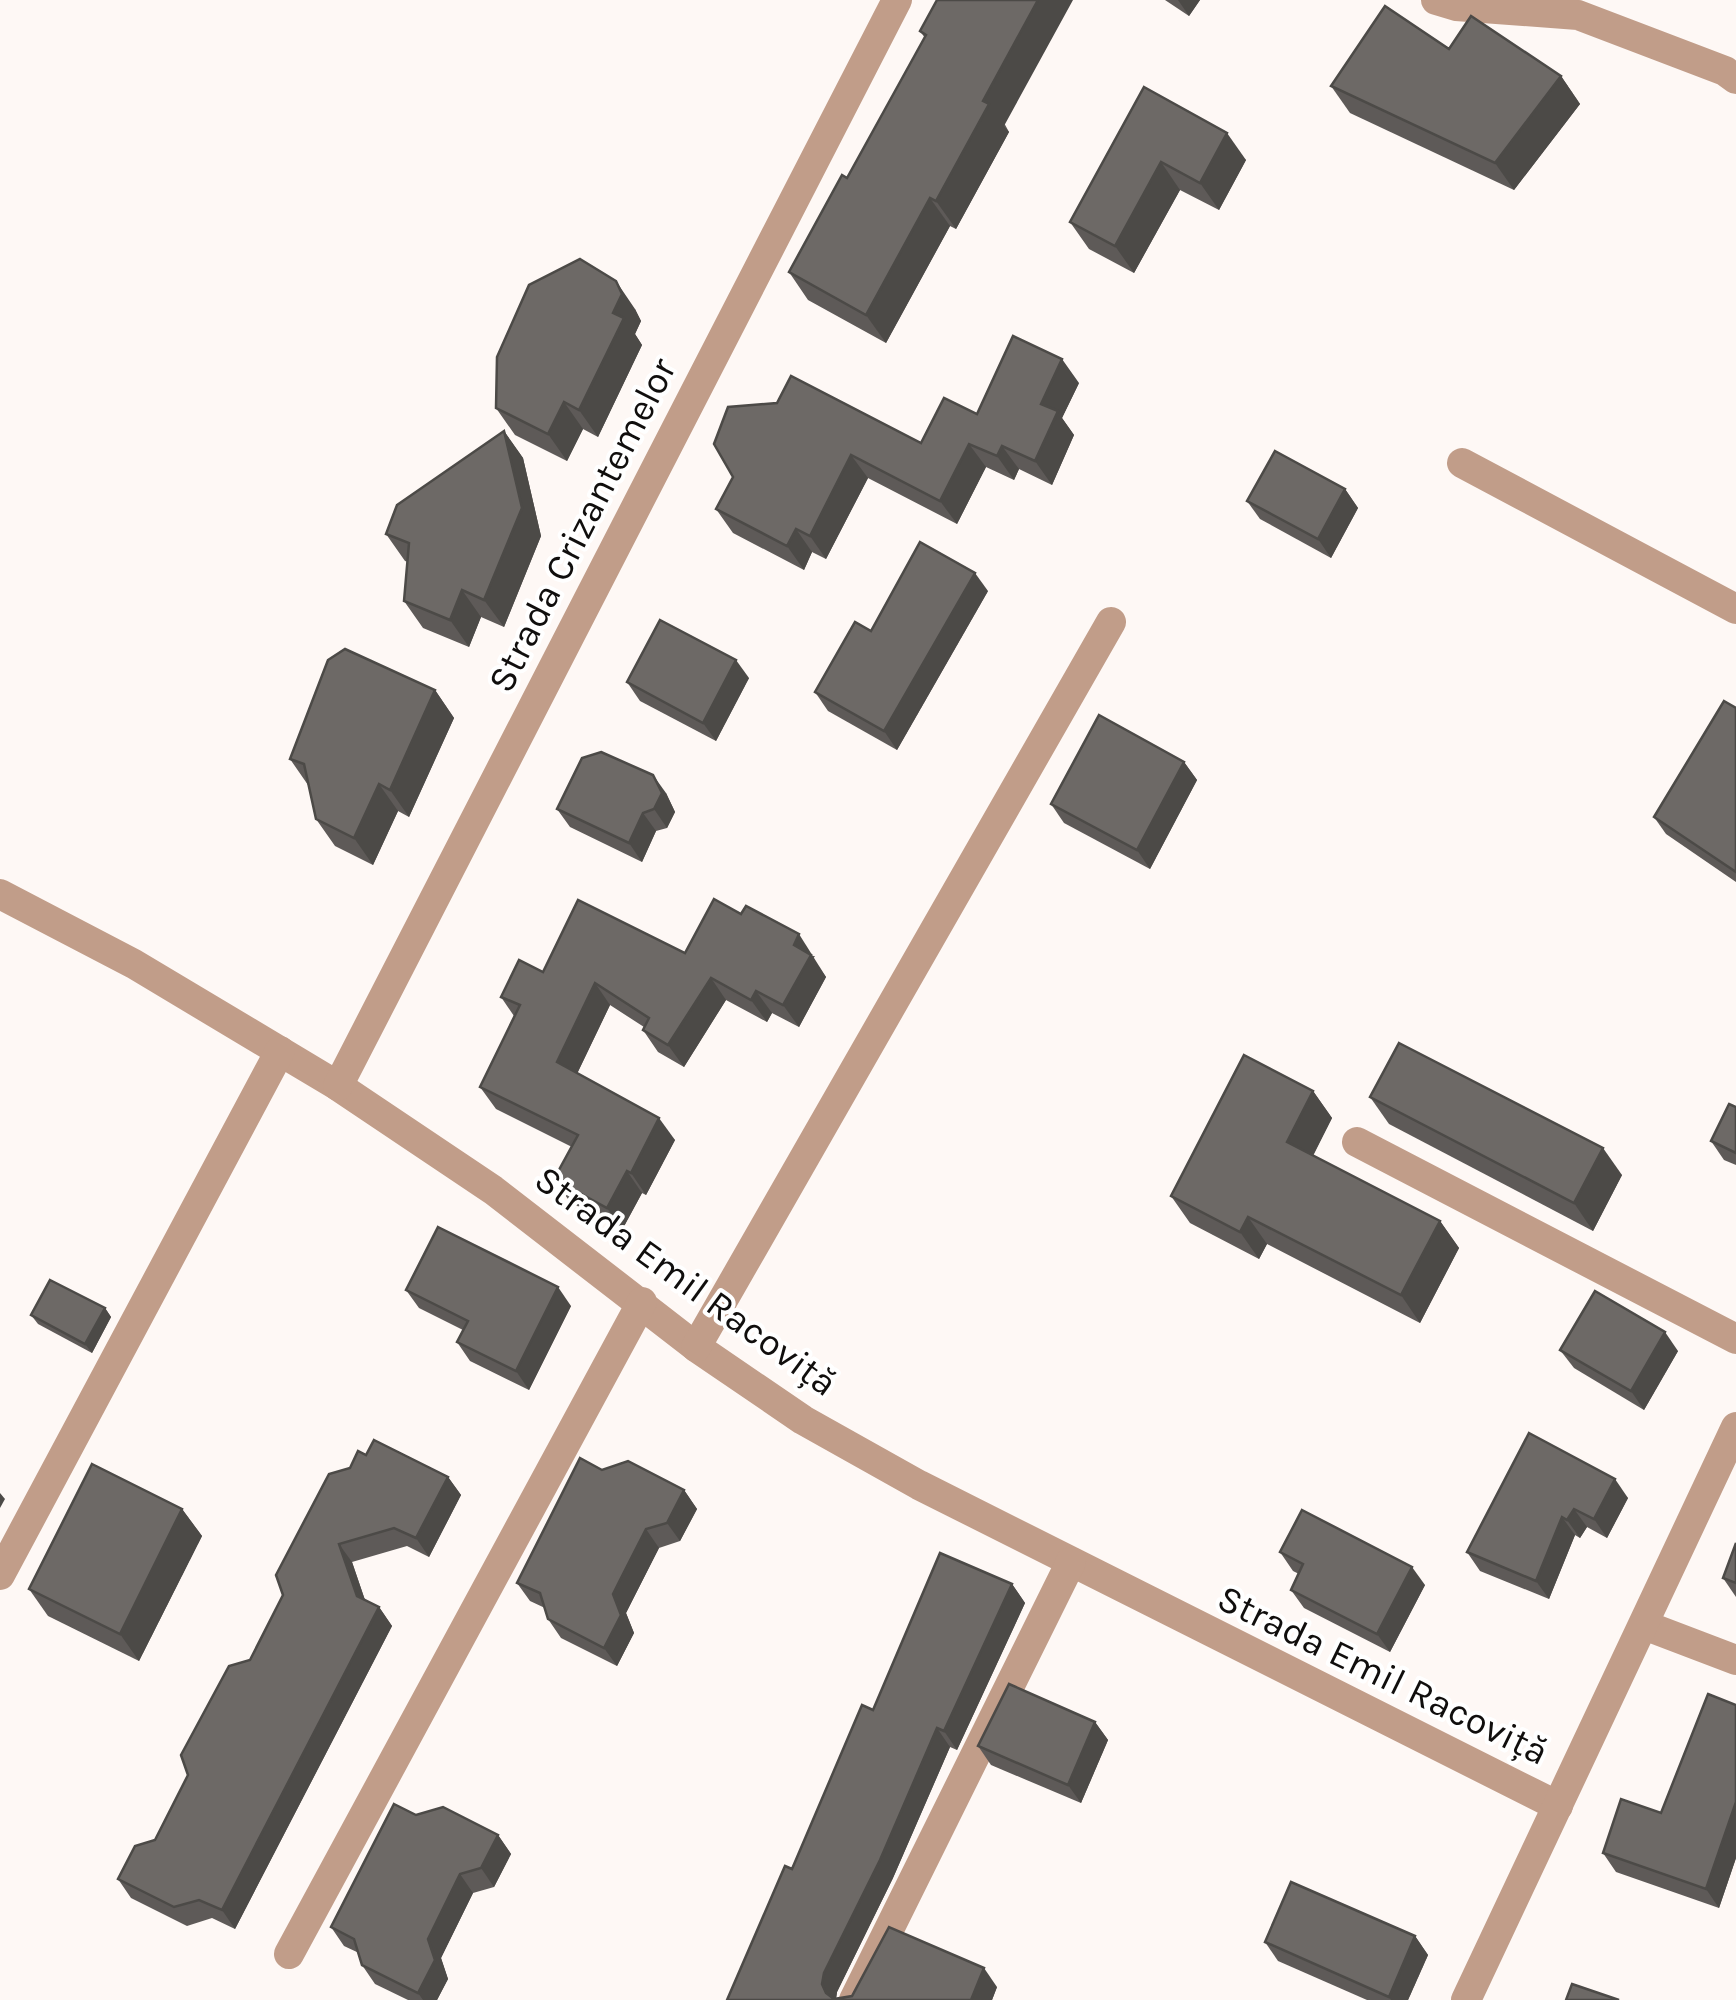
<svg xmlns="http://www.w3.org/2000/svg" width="1736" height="2000" viewBox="0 0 1736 2000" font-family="Karla,sans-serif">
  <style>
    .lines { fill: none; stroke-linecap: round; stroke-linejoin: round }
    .minor { stroke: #c19d89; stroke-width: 30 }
    .wall { fill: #5e5a58 }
    .shaded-wall { fill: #4c4a47 }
    .building { fill: #6d6966; stroke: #4c4a47; stroke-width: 2.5 }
    .labels { text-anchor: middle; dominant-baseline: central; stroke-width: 8; stroke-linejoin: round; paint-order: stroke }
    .street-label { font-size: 38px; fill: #100e0d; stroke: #fff }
  </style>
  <rect width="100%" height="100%" fill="#fef8f5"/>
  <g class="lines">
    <g class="minor">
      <path d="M1436 0 1456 6 1578 15 1725 71 1736 79"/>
      <path d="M1462 463 1736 609"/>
      <path d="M0 894 134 964 338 1086 493 1190 696 1347 803 1420 919 1485 1558 1806"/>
      <path d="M338 1086 897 0"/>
      <path d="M1357 1142 1736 1339"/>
      <path d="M696 1347 1111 622"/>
      <path d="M0 1575 280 1051"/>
      <path d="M1644 1625 1736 1660"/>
      <path d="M289 1954 642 1302"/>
      <path d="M854 2000 1071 1562"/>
      <path d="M1466 2000 1736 1427"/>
    </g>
  </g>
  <g class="wall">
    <path d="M937 0 1009 132 956 229 950 226 886 343 808 300 789 272 847 178 925 38 920 31Z"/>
    <path d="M1165 0H1200L1189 16Z"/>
    <path d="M1449 49 1561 76 1580 104 1514 190 1350 113 1331 86Z"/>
    <path d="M1144 87 1246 160 1219 210 1180 190 1134 273 1089 249 1070 222Z"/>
    <path d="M635 309 641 321 635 334 642 345 598 437 583 429 567 461 515 435 496 408Z"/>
    <path d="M1079 383 1062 418 1074 435 1052 485 1019 469 1014 480 986 467 957 524 868 478 826 559 812 552 804 570 733 533 716 509 733 477 921 443 977 414Z"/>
    <path d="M504 431 523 458 541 536 504 627 481 617 469 647 423 628 404 601 408 562 405 561 386 534Z"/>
    <path d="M1345 489 1358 508 1331 558 1260 519 1247 501Z"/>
    <path d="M988 591 897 750 828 711 815 692 871 631Z"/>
    <path d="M749 678 716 741 640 701 627 682Z"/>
    <path d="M435 690 454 718 409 817 398 811 373 865 335 846 316 819 308 785 290 759Z"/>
    <path d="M1736 708V882L1666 834 1654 817Z"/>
    <path d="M1184 762 1197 780 1150 869 1064 823 1051 804Z"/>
    <path d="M666 793 675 812 667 828 656 831 642 862 570 827 557 809Z"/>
    <path d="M685 953 815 956 813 959 826 977 799 1027 772 1013 767 1022 726 1000 684 1067 658 1052 643 1030 644 1027 610 1005 577 1074 675 1140 646 1195 642 1193 622 1230 570 1202 554 1179 572 1147 496 1109 480 1087 514 1016 501 997 543 972Z"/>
    <path d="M1313 1091 1332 1118 1313 1156 1440 1221 1459 1248 1420 1323 1267 1244 1259 1259 1190 1223 1171 1196Z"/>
    <path d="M1370 1097 1622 1175 1593 1231 1389 1124Z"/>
    <path d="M1736 1107V1165L1724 1160 1711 1141Z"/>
    <path d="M406 1290 571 1306 529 1390 470 1361 457 1342 463 1330 419 1308Z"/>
    <path d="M105 1308 111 1317 92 1353 38 1324 31 1315Z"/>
    <path d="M1560 1350 1678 1351 1644 1410 1574 1368Z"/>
    <path d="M1529 1433 1628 1498 1607 1538 1587 1527 1580 1538 1575 1535 1549 1599 1480 1571 1467 1552Z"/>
    <path d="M366 1455 448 1477 461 1495 429 1557 407 1546 352 1562 365 1600 379 1607 392 1626 235 1929 212 1918 187 1926 131 1898 118 1879 155 1840 350 1468Z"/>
    <path d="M602 1470 684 1490 697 1509 680 1541 659 1548 633 1599 626 1613 634 1633 617 1666 561 1638 548 1619 545 1608 530 1601 517 1583Z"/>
    <path d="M182 1509 202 1536 139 1661 48 1616 29 1589Z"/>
    <path d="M1736 1543V1597L1723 1578Z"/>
    <path d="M1280 1552 1425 1585 1390 1652 1304 1608 1291 1590 1299 1574 1293 1571Z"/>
    <path d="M1012 1584 1025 1603 957 1750 950 1747 893 1878 837 1992 836 1998 997 1987 992 2000H727L792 1869Z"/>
    <path d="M1736 1705V1858L1719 1908 1616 1872 1603 1853 1661 1813Z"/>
    <path d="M1095 1722 1108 1740 1081 1803 991 1765 978 1746Z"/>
    <path d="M416 1815 498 1835 511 1854 494 1887 473 1893 441 1958 448 1979 437 2000H408L375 1984 362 1965 359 1953 344 1946 331 1927Z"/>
    <path d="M1415 1936 1428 1955 1408 2000H1367L1278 1961 1265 1942Z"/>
  </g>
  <g class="shaded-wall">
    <path d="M1038 0H1073L1004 126 1009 132 956 229 936 201 983 101Z"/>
    <path d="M1178 0H1200L1189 16Z"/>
    <path d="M1561 76 1580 104 1514 190 1495 163Z"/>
    <path d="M1227 133 1246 160 1219 210 1200 183Z"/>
    <path d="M1161 162 1180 190 1134 273 1115 246Z"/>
    <path d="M930 198 950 226 886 343 866 315Z"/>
    <path d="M616 281 635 309 641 321 635 334 642 345 598 437 579 410 613 313Z"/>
    <path d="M1062 359 1079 383 1062 418 1074 435 1052 485 1035 461 1041 404Z"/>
    <path d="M564 402 583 429 567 461 548 434Z"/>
    <path d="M504 431 523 458 541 536 504 627 484 600Z"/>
    <path d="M969 444 986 467 957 524 940 501Z"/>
    <path d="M1002 446 1019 469 1014 480 997 456Z"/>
    <path d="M851 455 868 478 826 559 810 536Z"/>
    <path d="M1345 489 1358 508 1331 558 1318 539Z"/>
    <path d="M796 529 812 552 804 570 787 546Z"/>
    <path d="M975 573 988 591 897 750 884 731Z"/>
    <path d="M462 590 481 617 469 647 450 620Z"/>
    <path d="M736 660 749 678 716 741 703 723Z"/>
    <path d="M435 690 454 718 409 817 390 790Z"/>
    <path d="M1184 762 1197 780 1150 869 1137 850Z"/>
    <path d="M653 775 666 793 675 812 667 828 654 809Z"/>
    <path d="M379 784 398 811 373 865 354 838Z"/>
    <path d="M643 813 656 831 642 862 629 843Z"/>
    <path d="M799 934 826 977 799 1027 783 1005 794 945Z"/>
    <path d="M711 978 726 1000 684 1067 668 1045Z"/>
    <path d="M595 983 610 1005 572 1084 557 1062Z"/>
    <path d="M756 991 772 1013 767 1022 751 1000Z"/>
    <path d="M1313 1091 1332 1118 1306 1169 1287 1142Z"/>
    <path d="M659 1118 675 1140 646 1195 631 1173Z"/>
    <path d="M1603 1148 1622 1175 1593 1231 1574 1203Z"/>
    <path d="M627 1171 642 1193 622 1230 607 1208Z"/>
    <path d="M1248 1217 1267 1244 1259 1259 1240 1232Z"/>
    <path d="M1440 1221 1459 1248 1420 1323 1401 1295Z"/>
    <path d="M558 1287 571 1306 529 1390 516 1371Z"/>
    <path d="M105 1308 111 1317 92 1353 85 1344Z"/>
    <path d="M1665 1332 1678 1351 1644 1410 1631 1391Z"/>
    <path d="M448 1477 461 1495 429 1557 416 1538Z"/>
    <path d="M1615 1479 1628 1498 1607 1538 1594 1519Z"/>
    <path d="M684 1490 697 1509 680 1541 667 1523Z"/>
    <path d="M0 1493 5 1499 0 1508Z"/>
    <path d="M182 1509 202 1536 139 1661 120 1634Z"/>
    <path d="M1574 1509 1587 1527 1580 1538 1567 1520Z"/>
    <path d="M1562 1517 1575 1535 1549 1599 1536 1581Z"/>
    <path d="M646 1529 659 1548 626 1613 634 1633 617 1666 604 1648 613 1594Z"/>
    <path d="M339 1544 352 1562 370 1615 357 1596Z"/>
    <path d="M1412 1567 1425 1585 1390 1652 1377 1634Z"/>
    <path d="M1012 1584 1025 1603 957 1750 944 1731Z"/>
    <path d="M379 1607 392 1626 235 1929 222 1910Z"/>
    <path d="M1095 1722 1108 1740 1081 1803 1068 1785Z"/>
    <path d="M937 1728 950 1747 893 1878 837 1992 836 2000 826 1993 822 1984 824 1973Z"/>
    <path d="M1736 1802V1858L1719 1908 1706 1889Z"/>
    <path d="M498 1835 511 1854 494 1887 481 1868Z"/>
    <path d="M460 1874 473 1893 441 1958 448 1979 437 2000H423L418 1993 428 1939Z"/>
    <path d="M1415 1936 1428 1955 1408 2000H1391L1389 1997Z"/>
    <path d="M984 1968 997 1987 992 2000H971Z"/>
  </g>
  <g class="building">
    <path d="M937 0H1038L983 101 989 104 936 201 930 198 866 315 789 272 842 175 847 178 926 35 920 31Z"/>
    <path d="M1385 6 1449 49 1471 16 1561 76 1495 163 1331 86Z"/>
    <path d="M1144 87 1227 133 1200 183 1161 162 1115 246 1070 222Z"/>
    <path d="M580 259 616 281 622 294 613 313 624 318 579 410 564 402 548 434 496 408 497 357 529 285Z"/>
    <path d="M1013 336 1062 359 1041 404 1058 411 1035 461 1002 446 997 456 969 444 940 501 851 455 810 536 796 529 787 546 716 509 733 477 714 444 728 407 777 403 791 376 921 443 944 398 977 414Z"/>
    <path d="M504 431 522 508 484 600 462 590 450 620 404 601 409 543 386 534 397 505Z"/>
    <path d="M1275 451 1345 489 1318 539 1247 501Z"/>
    <path d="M920 542 975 573 884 731 815 692 855 622 871 631Z"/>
    <path d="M660 620 736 660 703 723 627 682Z"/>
    <path d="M345 649 435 690 390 790 379 784 354 838 316 819 304 764 290 759 328 660Z"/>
    <path d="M1724 701 1736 708V872L1654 817Z"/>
    <path d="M1099 715 1184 762 1137 850 1051 804Z"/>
    <path d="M601 752 653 775 662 793 654 809 643 813 629 843 557 809 582 758Z"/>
    <path d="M714 899 741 914 746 906 799 934 794 945 811 955 783 1005 756 991 751 1000 711 978 668 1045 643 1030 649 1018 595 983 557 1062 659 1118 631 1173 627 1171 607 1208 554 1179 578 1135 480 1087 520 1005 501 997 519 960 543 972 578 900 685 953Z"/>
    <path d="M1399 1043 1603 1148 1574 1203 1370 1097Z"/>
    <path d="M1244 1055 1313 1091 1287 1142 1440 1221 1401 1295 1248 1217 1240 1232 1171 1196Z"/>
    <path d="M1729 1104 1736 1107V1153L1711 1141Z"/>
    <path d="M438 1227 558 1287 516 1371 457 1342 468 1321 406 1290Z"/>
    <path d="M50 1280 105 1308 85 1344 31 1315Z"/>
    <path d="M1595 1291 1665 1332 1631 1391 1560 1350Z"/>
    <path d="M1529 1433 1615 1479 1594 1519 1574 1509 1567 1520 1562 1517 1536 1581 1467 1552Z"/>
    <path d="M374 1440 448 1477 416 1538 394 1528 339 1544 357 1596 379 1607 222 1910 199 1900 174 1907 118 1879 135 1846 155 1840 188 1775 181 1755 229 1666 250 1660 283 1595 276 1575 329 1474 350 1468 358 1451 366 1455Z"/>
    <path d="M580 1458 602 1470 628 1461 684 1490 667 1523 646 1529 620 1580 613 1594 621 1615 604 1648 548 1619 540 1593 517 1583Z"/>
    <path d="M92 1464 182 1509 120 1634 29 1589Z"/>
    <path d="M1302 1510 1412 1567 1377 1634 1291 1590 1303 1564 1280 1552Z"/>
    <path d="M1736 1543V1583L1723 1578Z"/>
    <path d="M940 1553 1012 1584 944 1731 937 1728 880 1860 824 1973 822 1984 826 1993 834 1999 852 1996 889 1927 984 1968 971 2000H727L785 1866 792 1869 862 1705 873 1710Z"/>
    <path d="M1009 1684 1095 1722 1068 1785 978 1746Z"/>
    <path d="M1708 1694 1736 1705V1802L1706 1889 1603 1853 1621 1799 1661 1813Z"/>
    <path d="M394 1804 416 1815 443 1807 498 1835 481 1868 460 1874 428 1939 435 1960 418 1993 362 1965 354 1939 331 1927Z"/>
    <path d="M1291 1882 1415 1936 1389 1997 1265 1942Z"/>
    <path d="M1572 1984 1619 2000H1566Z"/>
  </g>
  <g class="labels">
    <g class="street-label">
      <text transform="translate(582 525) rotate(-63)">Strada Crizantemelor</text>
      <text transform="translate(686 1281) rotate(36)">Strada Emil Racoviță</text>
      <text transform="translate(1383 1675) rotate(26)">Strada Emil Racoviță</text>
    </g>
  </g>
</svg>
